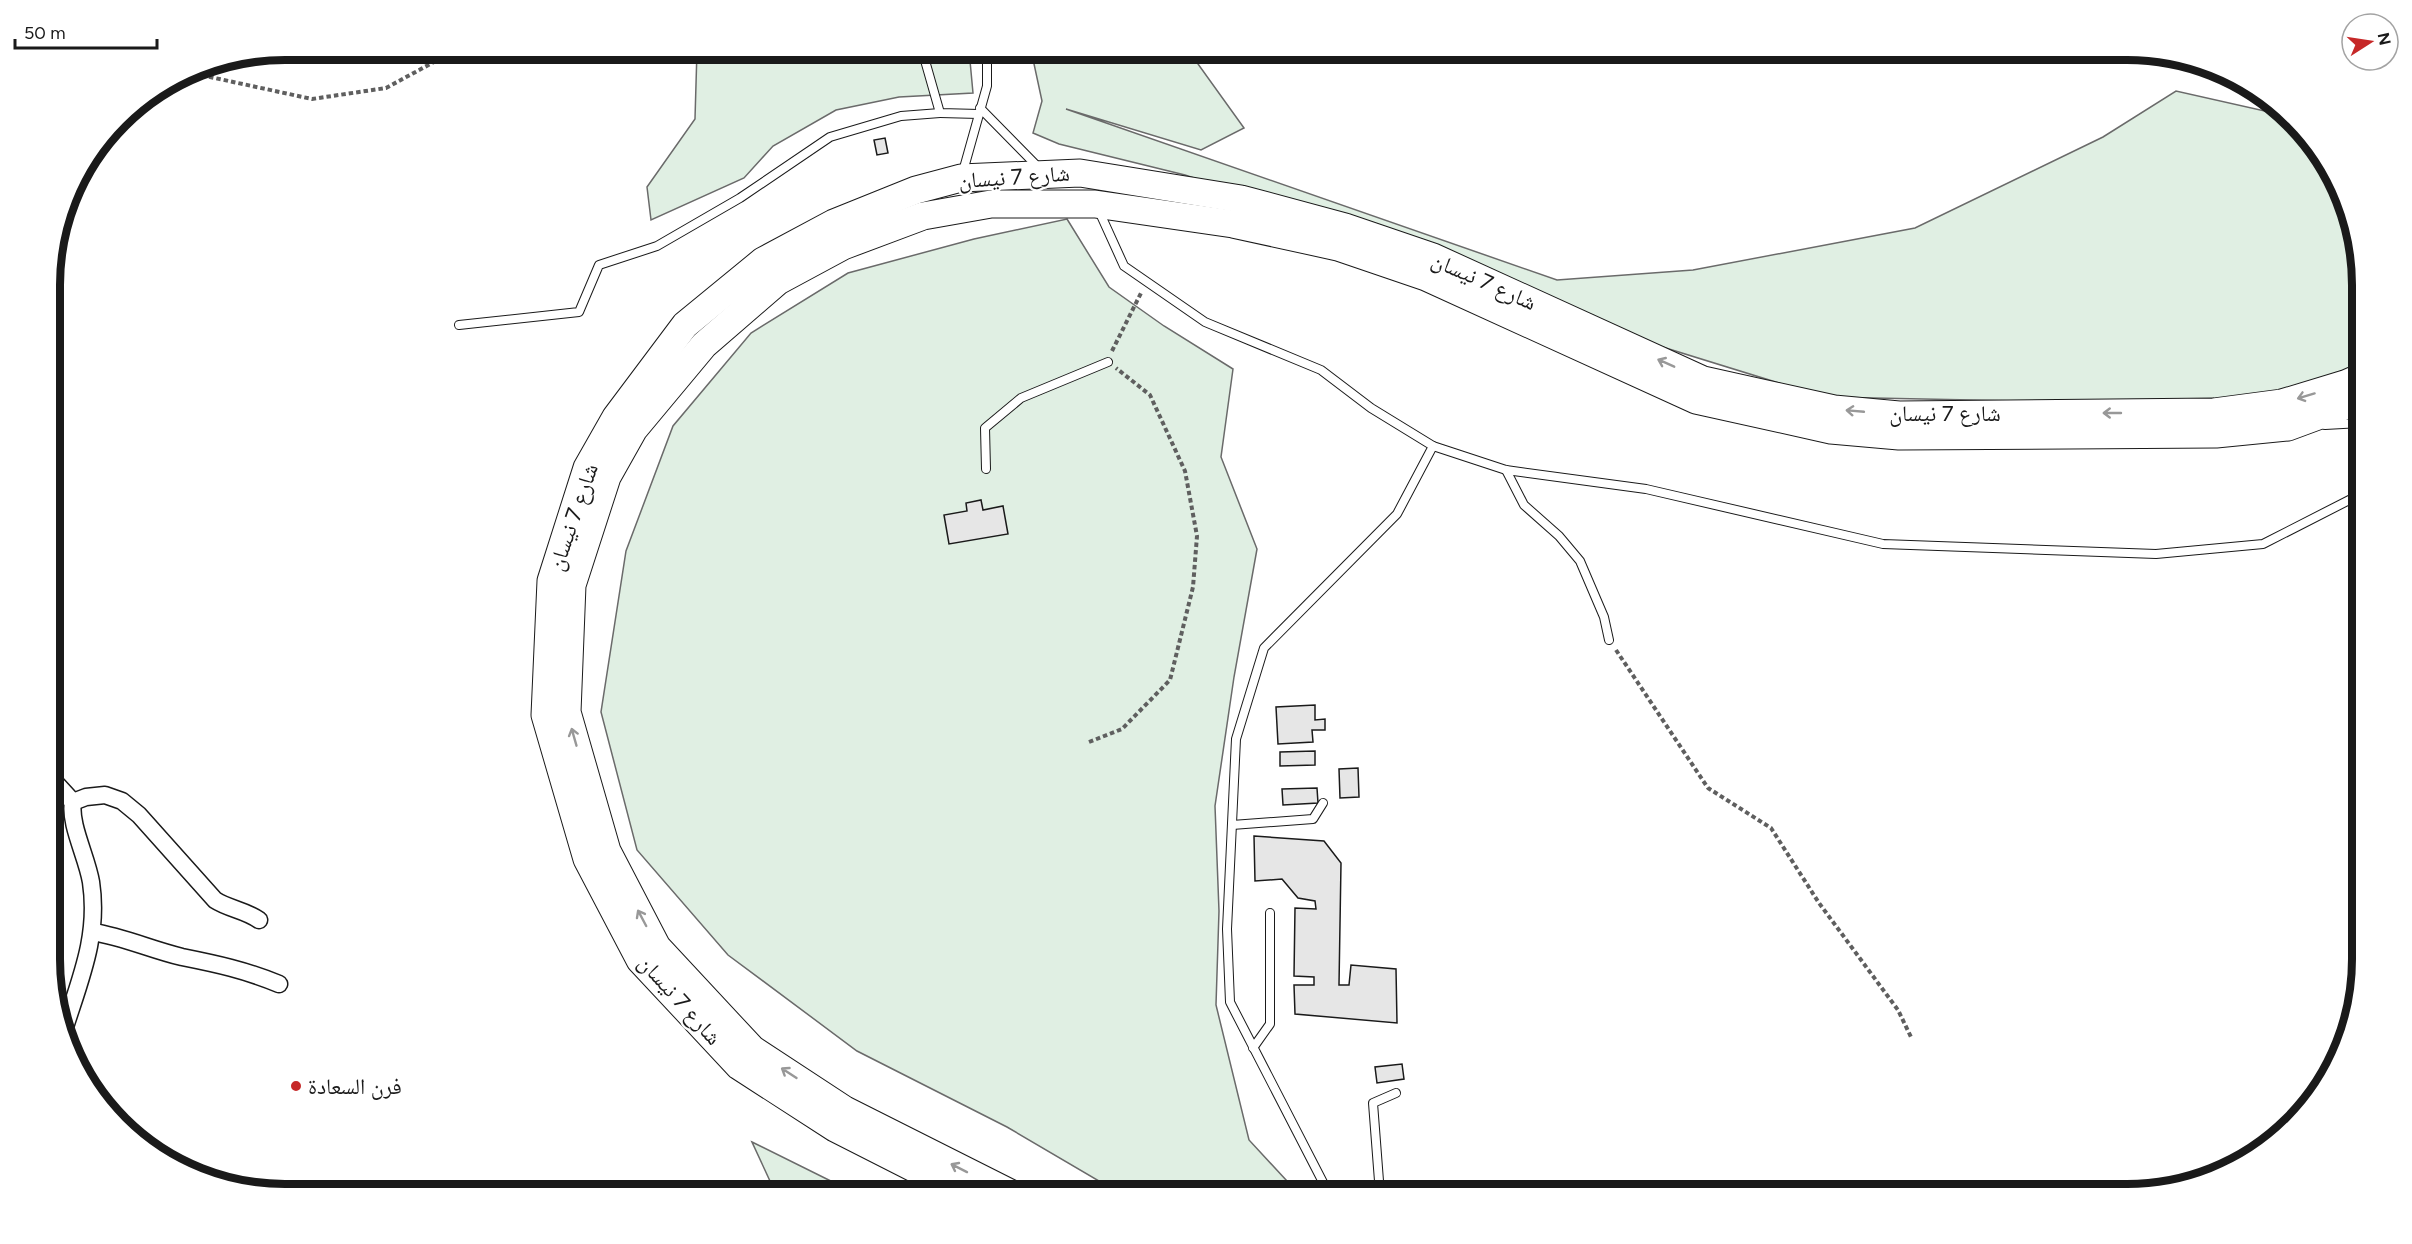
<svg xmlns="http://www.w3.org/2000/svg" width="2412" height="1244" viewBox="0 0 2412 1244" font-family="Figtree,'Noto Naskh Arabic',sans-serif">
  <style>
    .green { fill: #e0efe3; stroke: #6a6a6a; stroke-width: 1.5 }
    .building { fill: #e6e6e6; stroke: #1a1a1a; stroke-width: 1.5 }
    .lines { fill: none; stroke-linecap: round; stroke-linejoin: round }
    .lane-casing { stroke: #1a1a1a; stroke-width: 10 }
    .street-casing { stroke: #1a1a1a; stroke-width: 19 }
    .primary-casing { stroke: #1a1a1a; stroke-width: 29 }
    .path { stroke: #5f5f5f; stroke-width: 4; stroke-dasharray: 4.5 3; stroke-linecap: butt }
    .lane { stroke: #fff; stroke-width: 8 }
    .street { stroke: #fff; stroke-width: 16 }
    .primary { stroke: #fff; stroke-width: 27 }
    .oneway { stroke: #989898 }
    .poi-dot { fill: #c62828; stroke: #fff; stroke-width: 2 }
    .labels { text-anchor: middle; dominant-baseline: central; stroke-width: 4.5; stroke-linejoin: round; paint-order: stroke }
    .street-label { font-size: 22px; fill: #1a1a1a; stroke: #fff }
    .poi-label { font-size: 22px; fill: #1a1a1a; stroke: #fff; text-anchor: start }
    .rim { fill: none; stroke: #1a1a1a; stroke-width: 8 }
  </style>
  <rect width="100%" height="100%" fill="#fff"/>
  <g class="green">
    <path d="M697 50H969L973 93 899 97 836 110 773 146 744 178 651 220 647 187 695 119Z"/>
    <path d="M1031 50H1188L1244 128 1201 150 1066 109 1557 280 1693 270 1915 228 2103 137 2176 91 2291 117 2323 154 2361 254V399L2074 402 1824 397 1572 319 1388 242 1185 175 1059 144 1033 133 1042 101Z"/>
    <path d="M1067 219 1109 287 1164 326 1233 369 1221 457 1257 549 1234 677 1215 806 1219 911 1216 1005 1249 1140 1299 1194H1121L1007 1127 857 1051 728 955 637 850 601 712 626 551 673 426 751 333 848 273 974 239Z"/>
    <path d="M752 1142 857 1194H776Z"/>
  </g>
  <g class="building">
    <path d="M885 138 888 153 877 155 874 140Z"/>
    <path d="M981 500 983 510 1003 506 1008 534 949 544 944 515 967 511 966 503Z"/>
    <path d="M1315 705V720L1325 719V730H1312L1313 742 1278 744 1276 707Z"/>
    <path d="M1315 751V765L1280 766V752Z"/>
    <path d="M1358 768 1359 797 1340 798 1339 769Z"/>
    <path d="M1317 788 1318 803 1283 805 1282 789Z"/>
    <path d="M1254 836 1324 841 1341 863 1339 985H1349L1351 965 1396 969 1397 1023 1295 1014 1294 985H1314V977L1294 976 1295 908 1316 909 1315 901 1298 898 1282 879 1255 881Z"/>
    <path d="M1402 1064 1404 1079 1377 1083 1375 1067Z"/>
  </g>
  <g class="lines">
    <defs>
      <g id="lane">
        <path d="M922 50 940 113 979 114"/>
        <path d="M980 108 1039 168"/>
        <path d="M962 175 987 86V50"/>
        <path d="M1099 211 1124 266 1205 322 1321 370 1371 408 1433 446 1397 514 1264 648 1236 739 1227 929 1230 1002 1329 1194"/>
        <path d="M459 325 579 312 599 265 657 246 740 198 830 137 901 116 940 113"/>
        <path d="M2325 425 2361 423"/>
        <path d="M1433 446 1506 470 1646 489 1883 544 2156 554 2263 544 2361 494"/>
        <path d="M986 469 985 428 1021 398 1108 362"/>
        <path d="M1506 470 1524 505 1559 536 1580 561 1604 617 1609 640"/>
        <path d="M1232 825 1313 819 1323 803"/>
        <path d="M1253 1048 1270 1024V913"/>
        <path d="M1380 1194 1373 1103 1396 1093"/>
      </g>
      <g id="street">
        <path d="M51 778 73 802"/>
        <path d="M73 802 86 797 105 795 122 801 139 815 215 900C229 909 245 910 259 920"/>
        <path d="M93 932C124 937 152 950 182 957 217 964 245 970 279 984"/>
        <path d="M65 1027C81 977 99 935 91 882 87 857 69 824 73 802"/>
      </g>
      <g id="primary">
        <path d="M965 1194 835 1128 739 1066 640 960 587 859 545 715 551 581 587 468 616 417 685 325 763 261 834 223 916 190 961 178 1080 173 1241 199 1345 227 1433 257 1703 380 1834 409 1899 415 2214 412 2282 403 2345 384 2361 377"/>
        <path d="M1012 1194 845 1110 752 1049 657 947 607 851 567 712 572 585 607 477 634 429 704 345 778 281 843 246 923 216 991 204H1095L1233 224 1338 247 1426 277 1696 400 1831 430 1899 436 2216 434 2288 427 2361 400"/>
      </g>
    </defs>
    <use href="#lane" class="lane-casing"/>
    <use href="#street" class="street-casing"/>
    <use href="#primary" class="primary-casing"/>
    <g class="path">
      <path d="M187 72 312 99 386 88 456 50"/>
      <path d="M1112 351 1141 293"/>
      <path d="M1616 650 1708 788 1771 828 1819 903 1898 1010 1911 1037"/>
      <path d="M1089 742 1122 729 1170 680 1193 587 1197 536 1185 471 1150 395 1116 368"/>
    </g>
    <use href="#lane" class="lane"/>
    <use href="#street" class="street"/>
    <use href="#primary" class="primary"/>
  </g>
  <defs><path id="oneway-shaft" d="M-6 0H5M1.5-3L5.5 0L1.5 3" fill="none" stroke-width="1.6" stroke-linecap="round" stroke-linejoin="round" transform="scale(1.5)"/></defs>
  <g class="oneway">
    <use href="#oneway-shaft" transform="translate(1666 363) rotate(-156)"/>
    <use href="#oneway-shaft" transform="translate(2306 396) rotate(163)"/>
    <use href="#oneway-shaft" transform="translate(1855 411) rotate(-175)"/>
    <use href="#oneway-shaft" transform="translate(2112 413) rotate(180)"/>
    <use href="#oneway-shaft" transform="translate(574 737) rotate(-106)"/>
    <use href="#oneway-shaft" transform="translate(642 918) rotate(-118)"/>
    <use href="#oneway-shaft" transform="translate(789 1073) rotate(-147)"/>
    <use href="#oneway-shaft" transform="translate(959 1168) rotate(-153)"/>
  </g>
  <circle class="poi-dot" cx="296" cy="1086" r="6"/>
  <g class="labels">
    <g class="street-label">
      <text transform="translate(1014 177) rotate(-4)">شارع 7 نيسان</text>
      <text transform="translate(1484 281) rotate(24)">شارع 7 نيسان</text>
      <text x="1945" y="413">شارع 7 نيسان</text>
      <text transform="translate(573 517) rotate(-71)">شارع 7 نيسان</text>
      <text transform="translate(680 1000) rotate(48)">شارع 7 نيسان</text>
    </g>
    <g class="poi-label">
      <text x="308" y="1086">فرن السعادة</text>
    </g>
  </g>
  <path d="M0 0H2412V1244H0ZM285 60H2127A225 225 0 0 1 2352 285V959A225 225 0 0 1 2127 1184H285A225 225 0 0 1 60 959V285A225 225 0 0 1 285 60Z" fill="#fff" fill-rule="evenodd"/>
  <path class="rim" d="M285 60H2127A225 225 0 0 1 2352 285V959A225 225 0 0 1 2127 1184H285A225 225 0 0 1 60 959V285A225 225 0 0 1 285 60Z"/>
  <g transform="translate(2370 42) rotate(78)"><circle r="28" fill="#ffffff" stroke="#a3a3a3" stroke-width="1.5"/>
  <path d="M0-4.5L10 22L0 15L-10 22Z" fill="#c62828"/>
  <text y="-9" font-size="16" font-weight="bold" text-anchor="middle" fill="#1a1a1a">N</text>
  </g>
  <path d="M15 39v9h142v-9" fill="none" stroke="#1a1a1a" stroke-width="3"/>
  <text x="24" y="39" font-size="18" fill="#1a1a1a" stroke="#ffffff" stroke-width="4.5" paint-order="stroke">50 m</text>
</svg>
